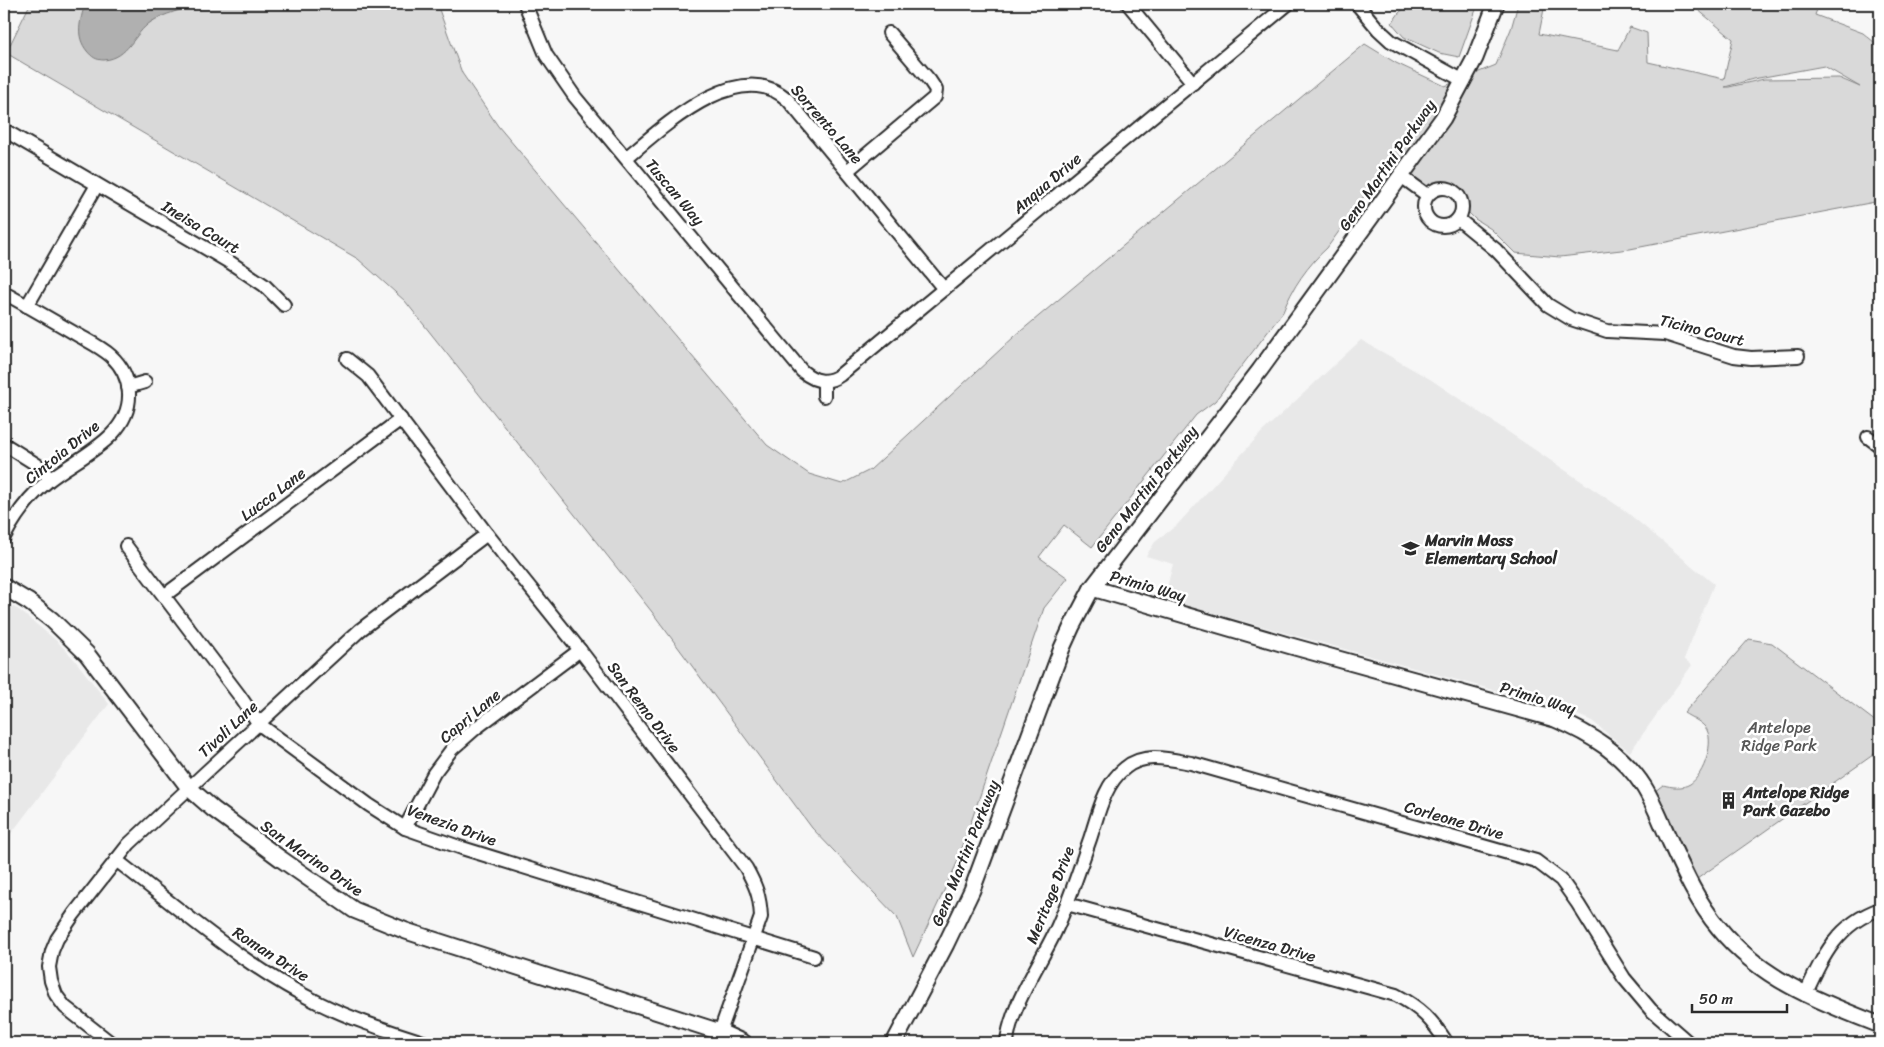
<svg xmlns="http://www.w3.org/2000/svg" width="1884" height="1047" viewBox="0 0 1884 1047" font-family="Sriracha,sans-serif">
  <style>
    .built { fill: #e8e8e8 }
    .green { fill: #d9d9d9; stroke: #828282; fill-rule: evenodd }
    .water { fill: #b0b0b0; stroke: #7b7b7b }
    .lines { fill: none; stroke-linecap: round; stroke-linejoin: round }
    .minor-casing { stroke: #2b2b2b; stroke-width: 16 }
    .tertiary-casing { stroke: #2b2b2b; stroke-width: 19 }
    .minor { stroke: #fff; stroke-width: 12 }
    .tertiary { stroke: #fff; stroke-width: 15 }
    .labels { text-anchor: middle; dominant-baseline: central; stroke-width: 5; stroke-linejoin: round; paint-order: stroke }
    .street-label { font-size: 16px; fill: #2b2b2b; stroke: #fff }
    .poi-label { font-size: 16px; font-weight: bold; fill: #2b2b2b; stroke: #fff; text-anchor: start }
    .park-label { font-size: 16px; fill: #565656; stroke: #fff }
  </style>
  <rect width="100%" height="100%" fill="#f7f7f7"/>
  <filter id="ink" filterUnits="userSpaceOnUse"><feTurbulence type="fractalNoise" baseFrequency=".02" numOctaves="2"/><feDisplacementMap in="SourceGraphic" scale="10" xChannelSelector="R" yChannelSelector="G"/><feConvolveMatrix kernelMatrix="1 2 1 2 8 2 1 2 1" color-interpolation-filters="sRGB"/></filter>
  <g filter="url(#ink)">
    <g class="built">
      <path d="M1361 340 1430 379 1624 510 1714 584 1684 659 1692 665 1630 752 1592 721 1563 709 1177 603 1178 598 1173 596 1167 587 1173 564 1146 556 1155 542 1177 525 1262 432Z"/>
      <path d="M4 602 19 610 58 642 74 659 109 704 4 843Z"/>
    </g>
    <g class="green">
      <path d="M30 4H437L462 73 498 126 767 445 809 474 842 484 870 470 1015 336 1365 44 1396 63 1445 86 1496 65 1511 29 1518 4H1545L1539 34 1618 50 1630 27 1647 33 1648 62 1724 79 1733 39 1691 4H1819L1815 15 1863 33 1880 47V201L1630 249 1560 257 1515 253 1491 229 1475 219 1468 212 1460 190 1451 184H1444L1428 192 1388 163 1327 248C1308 265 1292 288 1283 312L1215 401 1196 415 1092 547 1064 525 1039 557 1068 578 1044 608 957 863 913 957 897 917 812 828 652 612 405 301 358 259 6 53ZM1824 66 1860 87 1839 78 1764 79 1729 87H1725L1753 79Z"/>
      <path d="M1409 4H1478L1459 57 1439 53 1404 37 1392 23 1399 13Z"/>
      <path d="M1749 639 1772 643 1880 725V750L1697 879 1655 791 1663 785C1671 787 1682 789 1690 784 1704 775 1716 740 1705 727 1700 721 1690 717 1684 713Z"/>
    </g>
    <path class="water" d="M85 4H198C184 9 163 14 151 22 133 34 129 58 104 60 96 60 92 57 87 51 75 36 80 21 85 4Z"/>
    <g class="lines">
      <defs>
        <g id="minor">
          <path d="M525 4 546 55 575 97 802 371C814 381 826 385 840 375L1288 4"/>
          <path d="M1128 4 1193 83"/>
          <path d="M1357 4 1378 29 1391 41 1464 81"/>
          <path d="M4 130 231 263 264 285 284 305"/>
          <path d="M626 158C663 127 740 55 788 100L944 289"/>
          <path d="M847 171 935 97 936 90 930 81 889 33"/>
          <path d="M1401 176 1427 195"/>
          <circle cx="1443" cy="207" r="19"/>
          <path d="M1458 219 1496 250 1548 305 1571 319 1607 331 1665 334 1734 356 1751 358 1798 356"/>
          <path d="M4 293C28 306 52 320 76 334 88 341 101 347 111 356 122 366 128 379 129 393 131 438 77 457 48 481 30 496 15 516 4 537"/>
          <path d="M27 306 97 185"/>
          <path d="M347 359 368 376 487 534 580 650 746 868C756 886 760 896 761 917L716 1043"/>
          <path d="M824 382V396"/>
          <path d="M128 387 145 382"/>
          <path d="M1868 437 1880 446"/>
          <path d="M4 444 39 466 50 479"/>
          <path d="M126 546 239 695 259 724 369 805 405 828 462 848 814 957"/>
          <path d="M165 595 401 419"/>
          <path d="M405 828 434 773 452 749 476 728 580 650"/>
          <path d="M116 860C181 910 245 967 319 1003 353 1020 389 1031 426 1043"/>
          <path d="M1067 904 1396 995C1421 1008 1432 1020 1447 1043"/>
          <path d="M1805 995C1823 956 1837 924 1880 909"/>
          <path d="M111 1043 65 1007 56 995 51 981 49 967 52 951 57 939 74 914 129 844 204 774 360 630 487 534"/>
          <path d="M1007 1043C1009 1009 1040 964 1055 932 1069 902 1079 870 1090 839 1098 815 1104 784 1125 768 1144 752 1169 759 1191 763L1536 861 1561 880 1578 904 1624 978 1651 1010 1689 1043"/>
        </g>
        <g id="tertiary">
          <path d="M4 587 29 602 52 620 87 654 189 788 213 809 281 859 354 910 406 931 720 1032 744 1043"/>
          <path d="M1092 588 1291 646 1555 719C1591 734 1623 754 1644 787 1654 803 1661 822 1669 839 1683 870 1697 902 1719 928 1761 980 1821 1002 1880 1025"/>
          <path d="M894 1043 946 944 972 890 1062 648 1072 626 1092 588 1260 370 1443 118 1475 58 1496 4"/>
        </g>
      </defs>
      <use href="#minor" class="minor-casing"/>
      <use href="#tertiary" class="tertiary-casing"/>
      <use href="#minor" class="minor"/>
      <use href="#tertiary" class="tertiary"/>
    </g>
  </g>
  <defs>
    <symbol id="school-bare" viewBox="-9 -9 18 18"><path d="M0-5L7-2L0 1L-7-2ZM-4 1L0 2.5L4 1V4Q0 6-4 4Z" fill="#2b2b2b" stroke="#fff" stroke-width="2.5" paint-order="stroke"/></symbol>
    <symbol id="building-bare" viewBox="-9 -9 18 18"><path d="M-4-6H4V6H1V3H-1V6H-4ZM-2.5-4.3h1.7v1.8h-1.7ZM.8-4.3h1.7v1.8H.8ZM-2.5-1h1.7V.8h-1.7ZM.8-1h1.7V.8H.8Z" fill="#2b2b2b" stroke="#fff" stroke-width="2.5" paint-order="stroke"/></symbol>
  </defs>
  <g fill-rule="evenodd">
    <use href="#school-bare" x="1398" y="536" width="25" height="25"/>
    <use href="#building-bare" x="1716" y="788" width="25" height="25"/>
  </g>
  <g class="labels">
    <g class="street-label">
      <text transform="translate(827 124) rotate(49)">Sorrento Lane</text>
      <text transform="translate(1387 165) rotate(-55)">Geno Martini Parkway</text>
      <text transform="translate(1047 183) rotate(-40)">Anqua Drive</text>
      <text transform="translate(675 192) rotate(50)">Tuscan Way</text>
      <text transform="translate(201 227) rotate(31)">Ineisa Court</text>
      <text transform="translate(1702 330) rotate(14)">Ticino Court</text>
      <text transform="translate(62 452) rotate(-39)">Cintoia Drive</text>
      <text transform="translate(1146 489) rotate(-52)">Geno Martini Parkway</text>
      <text transform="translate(273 494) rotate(-37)">Lucca Lane</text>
      <text transform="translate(1148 586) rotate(16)">Primio Way</text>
      <text transform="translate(1538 698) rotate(17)">Primio Way</text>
      <text transform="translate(644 707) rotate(53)">San Remo Drive</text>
      <text transform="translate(470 716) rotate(-40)">Capri Lane</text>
      <text transform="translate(228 729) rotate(-43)">Tivoli Lane</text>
      <text transform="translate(1454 820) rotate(16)">Corleone Drive</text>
      <text transform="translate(452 825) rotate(20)">Venezia Drive</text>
      <text transform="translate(965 853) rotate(-68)">Geno Martini Parkway</text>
      <text transform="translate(312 858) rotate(35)">San Marino Drive</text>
      <text transform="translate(1050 895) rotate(-68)">Meritage Drive</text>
      <text transform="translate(1270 944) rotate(16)">Vicenza Drive</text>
      <text transform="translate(271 954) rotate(33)">Roman Drive</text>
    </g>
    <g class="poi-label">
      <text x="1425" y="540">Marvin Moss<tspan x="1425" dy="18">Elementary School</tspan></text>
      <text x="1743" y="792">Antelope Ridge<tspan x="1743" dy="18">Park Gazebo</tspan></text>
    </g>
    <g class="park-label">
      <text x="1779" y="727">Antelope<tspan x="1779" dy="18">Ridge Park</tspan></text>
    </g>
  </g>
  <rect width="1884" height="1047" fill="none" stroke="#fff" stroke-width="20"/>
  <rect x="10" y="10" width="1864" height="1027" fill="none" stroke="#2b2b2b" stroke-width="2" filter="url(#ink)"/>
  <path d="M1692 1004v8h95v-8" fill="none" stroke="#2b2b2b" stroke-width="2.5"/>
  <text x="1699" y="1004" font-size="15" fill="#2b2b2b" stroke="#ffffff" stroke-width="4" paint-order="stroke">50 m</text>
</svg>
